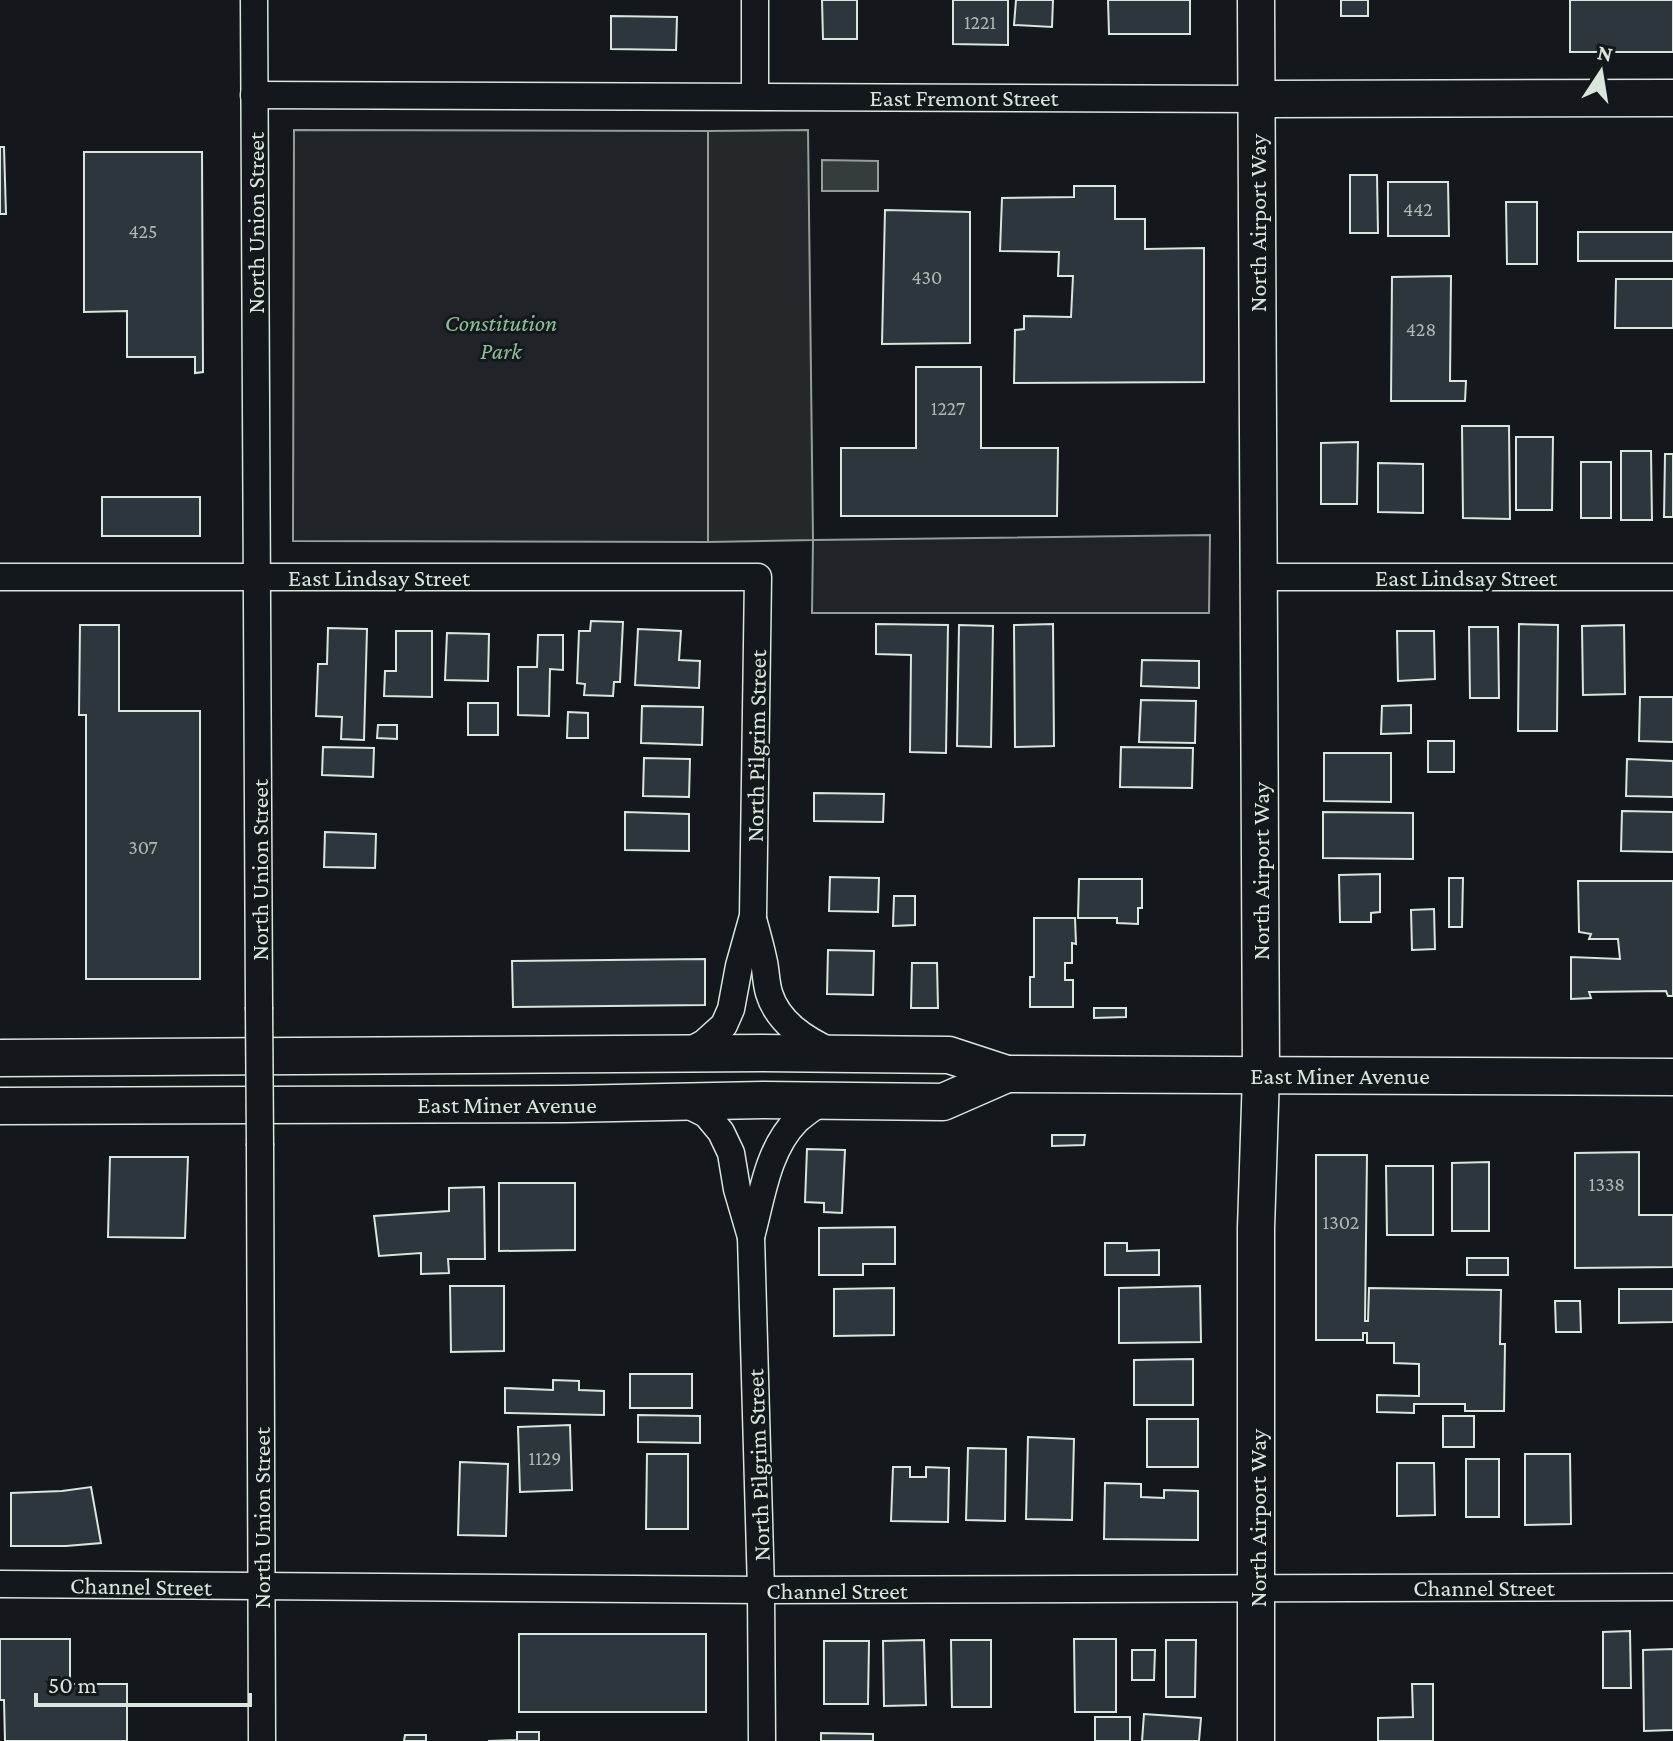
<svg xmlns="http://www.w3.org/2000/svg" width="1673" height="1741" viewBox="0 0 1673 1741" font-family="'Crimson Pro',serif">
  <style>
    .green { fill: #202428; stroke: #939e99; stroke-width: 2 }
    .parking { fill: #24282b; stroke: #939e99; stroke-width: 2 }
    .water { fill: #363b3e; stroke: #939e99; stroke-width: 2 }
    .building { fill: #2c363c; stroke: #d8e6dc; stroke-width: 2 }
    .lines { fill: none; stroke-linecap: round; stroke-linejoin: round }
    .street-casing { stroke: #d8e6dc; stroke-width: 29 }
    .secondary-casing { stroke: #d8e6dc; stroke-width: 39 }
    .street { stroke: #14181c; stroke-width: 26 }
    .secondary { stroke: #14181c; stroke-width: 36 }
    .street-bridge-casing { stroke: #d8e6dc; stroke-width: 29; stroke-linecap: butt }
    .street-bridge { stroke: #14181c; stroke-width: 26 }
    .labels { text-anchor: middle; dominant-baseline: central; stroke-width: 6; stroke-linejoin: round; paint-order: stroke }
    .number-label { font-size: 20px; fill: #adbab4 }
    .street-label { font-size: 24px; fill: #d8e6dc; stroke: #14181c }
    .park-label { font-size: 24px; font-style: italic; fill: #8ac095; stroke: #14181c }
  </style>
  <rect width="100%" height="100%" fill="#14181c"/>
  <g class="green">
    <path d="M294 130 708 131V542L293 541Z"/>
    <path d="M1210 535 1209 613H812L813 540Z"/>
  </g>
  <path class="parking" d="M808 130 813 540 708 542V131Z"/>
  <path class="water" d="M822 160 878 161V191H822Z"/>
  <g class="building">
    <path d="M822 0H857V39H823Z"/>
    <path d="M953 0H1008V45L953 44Z"/>
    <path d="M1016 0H1053L1052 27 1014 25Z"/>
    <path d="M1108 0H1190V34H1109Z"/>
    <rect x="1341" y="0" width="27" height="16"/>
    <rect x="1570" y="0" width="103" height="52"/>
    <path d="M611 16 677 17 676 50 611 49Z"/>
    <path d="M0 147H4L6 214H0Z"/>
    <path d="M84 152H202L203 372 195 373V357H127V311L84 312Z"/>
    <path d="M1350 175H1377L1378 233H1350Z"/>
    <path d="M1388 182H1448L1449 236H1388Z"/>
    <path d="M1074 186H1115V219H1145V249L1204 248V382L1014 383 1015 330 1024 329V316L1071 317 1073 276H1058L1059 252 1000 251 1002 198 1074 197Z"/>
    <path d="M1506 202H1537V264H1507Z"/>
    <path d="M885 210 970 212V343L882 344Z"/>
    <rect x="1578" y="232" width="95" height="29"/>
    <path d="M1451 276 1450 381H1466L1465 401H1391L1392 277Z"/>
    <path d="M1616 279H1673V328H1615Z"/>
    <path d="M916 367H981V448H1058L1057 516H841V448H916Z"/>
    <path d="M1462 426H1509L1510 519 1463 518Z"/>
    <path d="M1516 437H1553L1552 510H1516Z"/>
    <path d="M1358 442 1357 504H1321V443Z"/>
    <path d="M1621 451H1651L1652 520H1621Z"/>
    <path d="M1665 454H1673V517H1664Z"/>
    <rect x="1581" y="462" width="30" height="56"/>
    <path d="M1378 463 1423 464V513L1378 512Z"/>
    <rect x="102" y="497" width="98" height="39"/>
    <path d="M591 621 623 622 620 682H614L613 696 584 695 585 684 577 683 579 631H590Z"/>
    <path d="M876 624 948 625 946 753 910 752 911 655 876 654Z"/>
    <path d="M1053 624 1054 746 1015 747 1014 625Z"/>
    <path d="M1519 624 1558 625 1557 731H1518Z"/>
    <path d="M80 625H119V711H200V979H86V715H79Z"/>
    <path d="M959 625 993 626 991 747 957 746Z"/>
    <path d="M1624 625 1625 694 1583 695 1582 626Z"/>
    <path d="M1469 627H1498L1499 698H1470Z"/>
    <path d="M328 628 367 629 364 740 341 739 342 717 316 716 318 664H327Z"/>
    <path d="M638 629 681 631 679 660 700 661 699 688 635 685Z"/>
    <path d="M396 631H432V697L384 696 385 671H396Z"/>
    <path d="M1397 631H1434L1435 679 1398 681Z"/>
    <path d="M447 633 489 634 488 681 445 680Z"/>
    <path d="M538 635H563V670L550 669 549 716 518 715V667H537Z"/>
    <path d="M1142 660 1199 661V688L1141 686Z"/>
    <path d="M1640 697H1673V742L1639 741Z"/>
    <path d="M1141 700 1196 701 1195 743 1139 742Z"/>
    <rect x="468" y="703" width="30" height="32"/>
    <path d="M1411 705V733L1381 734 1382 706Z"/>
    <path d="M642 706 703 707 702 745 641 743Z"/>
    <path d="M568 712 588 713V738H567Z"/>
    <path d="M378 725H397V739L377 738Z"/>
    <rect x="1428" y="741" width="26" height="31"/>
    <path d="M323 747 374 748 373 777 322 775Z"/>
    <path d="M1121 747 1193 748 1192 788 1120 787Z"/>
    <path d="M1324 753H1391V802L1324 801Z"/>
    <path d="M644 758 690 759 689 797 643 796Z"/>
    <path d="M1627 759 1673 761V797L1626 796Z"/>
    <path d="M814 793 884 794 883 822 814 821Z"/>
    <path d="M1622 811 1673 812V852L1621 851Z"/>
    <path d="M625 812 689 814V851L625 850Z"/>
    <path d="M1323 812 1413 813V859L1323 858Z"/>
    <path d="M325 832 376 834 375 868 324 867Z"/>
    <path d="M1380 874V912L1371 913V922H1340L1339 875Z"/>
    <path d="M830 877 879 878 878 912 829 911Z"/>
    <path d="M1449 878H1463L1462 927H1449Z"/>
    <path d="M1079 879H1142V908H1138V924L1117 923V918H1078Z"/>
    <path d="M1578 881H1673V996H1668L1666 991 1589 992 1591 998 1571 999V957L1620 959 1618 939H1589L1591 934 1579 932Z"/>
    <path d="M894 896H915V925L893 926Z"/>
    <path d="M1434 909 1435 949 1412 950 1411 910Z"/>
    <path d="M1034 918H1075L1076 944 1072 943V963H1065V980H1073V1007H1030V977H1034Z"/>
    <path d="M828 950 874 951 873 995 827 994Z"/>
    <path d="M705 959V1005L513 1007 512 961Z"/>
    <path d="M912 963H937L938 1008H911Z"/>
    <path d="M1094 1008H1126V1017L1094 1018Z"/>
    <path d="M1052 1135H1085L1084 1145 1052 1146Z"/>
    <path d="M807 1149 845 1150 842 1213 824 1212V1203L805 1202Z"/>
    <path d="M1639 1152V1215H1673V1267L1575 1268V1153Z"/>
    <path d="M1316 1155H1367L1365 1321H1368L1369 1288 1501 1290 1500 1344H1505L1504 1411H1465V1404H1414V1413L1377 1412V1395L1419 1396V1364L1394 1363V1343H1367V1333H1363V1340H1316Z"/>
    <path d="M110 1157H188L185 1238 108 1237Z"/>
    <path d="M1489 1162V1231H1452V1163Z"/>
    <path d="M1386 1166H1433V1235H1387Z"/>
    <path d="M499 1183H575V1250L499 1251Z"/>
    <path d="M484 1187 485 1259H448L449 1273 421 1274V1253L379 1256 374 1216 449 1211V1188Z"/>
    <path d="M895 1227V1264H863V1275H819V1228Z"/>
    <path d="M1105 1243H1127V1251L1159 1250V1275H1105Z"/>
    <rect x="1467" y="1258" width="41" height="17"/>
    <path d="M450 1286H504V1351L451 1352Z"/>
    <path d="M1200 1286 1201 1342 1119 1343V1288Z"/>
    <path d="M894 1288V1335L834 1336V1289Z"/>
    <path d="M1619 1289H1673V1322L1619 1323Z"/>
    <path d="M1555 1301H1580L1581 1332H1556Z"/>
    <path d="M1193 1359V1405H1134V1360Z"/>
    <rect x="630" y="1374" width="62" height="34"/>
    <path d="M553 1380 579 1381V1390L604 1391V1415L505 1413V1388L553 1390Z"/>
    <path d="M638 1415 700 1416V1443L638 1442Z"/>
    <rect x="1443" y="1416" width="31" height="31"/>
    <rect x="1147" y="1419" width="51" height="48"/>
    <path d="M570 1425 572 1490 520 1492 518 1427Z"/>
    <path d="M1028 1437 1074 1439 1072 1520 1026 1519Z"/>
    <path d="M968 1448 1006 1449 1005 1521 966 1520Z"/>
    <path d="M647 1454H688V1529H646Z"/>
    <path d="M1525 1454H1570L1571 1524 1525 1525Z"/>
    <rect x="1466" y="1459" width="33" height="58"/>
    <path d="M460 1462 508 1464 506 1536 458 1535Z"/>
    <path d="M1397 1463H1434L1435 1515 1397 1516Z"/>
    <path d="M893 1467H910V1477H926V1467L949 1468 948 1522 891 1521Z"/>
    <path d="M1105 1483 1141 1484V1497L1164 1498V1490L1198 1491V1540L1104 1539Z"/>
    <path d="M91 1487 101 1543 66 1546H11V1493L62 1491Z"/>
    <path d="M1630 1631 1631 1688H1603V1632Z"/>
    <rect x="519" y="1634" width="187" height="78"/>
    <path d="M0 1639H70V1684H127V1741H5L4 1700H0Z"/>
    <path d="M1074 1639H1116V1712H1075Z"/>
    <path d="M924 1640 926 1705 884 1706 883 1641Z"/>
    <path d="M951 1640H991V1707H952Z"/>
    <path d="M1166 1640H1196L1195 1697H1166Z"/>
    <path d="M824 1641H869L868 1704H824Z"/>
    <path d="M1673 1649V1730L1644 1731 1643 1650Z"/>
    <path d="M1132 1650H1155L1154 1680H1132Z"/>
    <path d="M1412 1684H1433V1741H1378V1718L1413 1717Z"/>
    <path d="M1144 1714 1201 1718 1199 1741H1142Z"/>
    <rect x="1095" y="1717" width="35" height="24"/>
    <path d="M517 1732H539V1741H488L517 1740Z"/>
    <path d="M821 1733 873 1734V1741H821Z"/>
    <path d="M405 1735H426V1741H404Z"/>
  </g>
  <g class="lines">
    <defs>
      <g id="street">
        <path d="M254 0 259 1007"/>
        <path d="M755 0V96"/>
        <path d="M254 95 1256 99"/>
        <path d="M0 577H758L753 916 739 966 731 1009 724 1025 704 1043 684 1054"/>
        <path d="M1259 577H1673"/>
        <path d="M753 919C757 933 761 948 764 962 766 972 766 983 769 993 778 1023 806 1040 832 1052"/>
        <path d="M682 1102 706 1114 721 1132 731 1153 737 1189 751 1237 761 1590 762 1741"/>
        <path d="M260 1146 262 1741"/>
        <path d="M751 1237C762 1197 767 1150 797 1120 805 1113 814 1107 822 1101"/>
        <path d="M0 1584 761 1590 1673 1587"/>
      </g>
      <g id="secondary">
        <path d="M1256 99 1673 98"/>
        <path d="M0 1058 762 1053 949 1055 1007 1074 1673 1077"/>
        <path d="M0 1106 566 1104 763 1100 943 1102 1007 1074"/>
        <path d="M1256 1741V1228L1261 1075 1256 0"/>
      </g>
    </defs>
    <use href="#street" class="street-casing"/>
    <use href="#secondary" class="secondary-casing"/>
    <use href="#street" class="street"/>
    <use href="#secondary" class="secondary"/>
    <defs>
      <path id="street-bridge" d="M259 1007 260 1146"/>
    </defs>
    <use href="#street-bridge" class="street-bridge-casing"/>
    <use href="#street-bridge" class="street-bridge"/>
  </g>
  <g class="labels">
    <g class="number-label">
      <text x="980" y="22">1221</text>
      <text x="1418" y="209">442</text>
      <text x="143" y="231">425</text>
      <text x="927" y="277">430</text>
      <text x="1421" y="329">428</text>
      <text x="948" y="408">1227</text>
      <text x="143" y="847">307</text>
      <text x="1607" y="1184">1338</text>
      <text x="1341" y="1222">1302</text>
      <text x="545" y="1458">1129</text>
    </g>
    <g class="street-label">
      <text x="964" y="97">East Fremont Street</text>
      <text transform="translate(255 223) rotate(-90)">North Union Street</text>
      <text transform="translate(1257 223) rotate(-90)">North Airport Way</text>
      <text x="379" y="577">East Lindsay Street</text>
      <text x="1466" y="577">East Lindsay Street</text>
      <text transform="translate(756 746) rotate(-89)">North Pilgrim Street</text>
      <text transform="translate(259 870) rotate(-90)">North Union Street</text>
      <text transform="translate(1260 871) rotate(-90)">North Airport Way</text>
      <text x="1340" y="1075">East Miner Avenue</text>
      <text x="507" y="1104">East Miner Avenue</text>
      <text transform="translate(758 1465) rotate(-92)">North Pilgrim Street</text>
      <text transform="translate(261 1518) rotate(-90)">North Union Street</text>
      <text transform="translate(1257 1518) rotate(-90)">North Airport Way</text>
      <text transform="translate(141 1586) rotate(1)">Channel Street</text>
      <text x="1484" y="1587">Channel Street</text>
      <text x="837" y="1590">Channel Street</text>
    </g>
    <g class="park-label">
      <text x="501" y="322">Constitution<tspan x="501" dy="28">Park</tspan></text>
    </g>
  </g>
  <g transform="translate(1601 72) rotate(12)" stroke="#14181c" stroke-width="6" paint-order="stroke">
  <path d="M0-6L14 30L0 20L-14 30Z" fill="#d8e6dc"/>
  <text y="-12" font-size="22" font-weight="bold" text-anchor="middle" fill="#d8e6dc">N</text>
  </g>
  <path d="M36 1693v12h214v-12" fill="none" stroke="#d8e6dc" stroke-width="4"/>
  <text x="48" y="1693" font-size="24" fill="#d8e6dc" stroke="#14181c" stroke-width="6" paint-order="stroke">50 m</text>
</svg>
